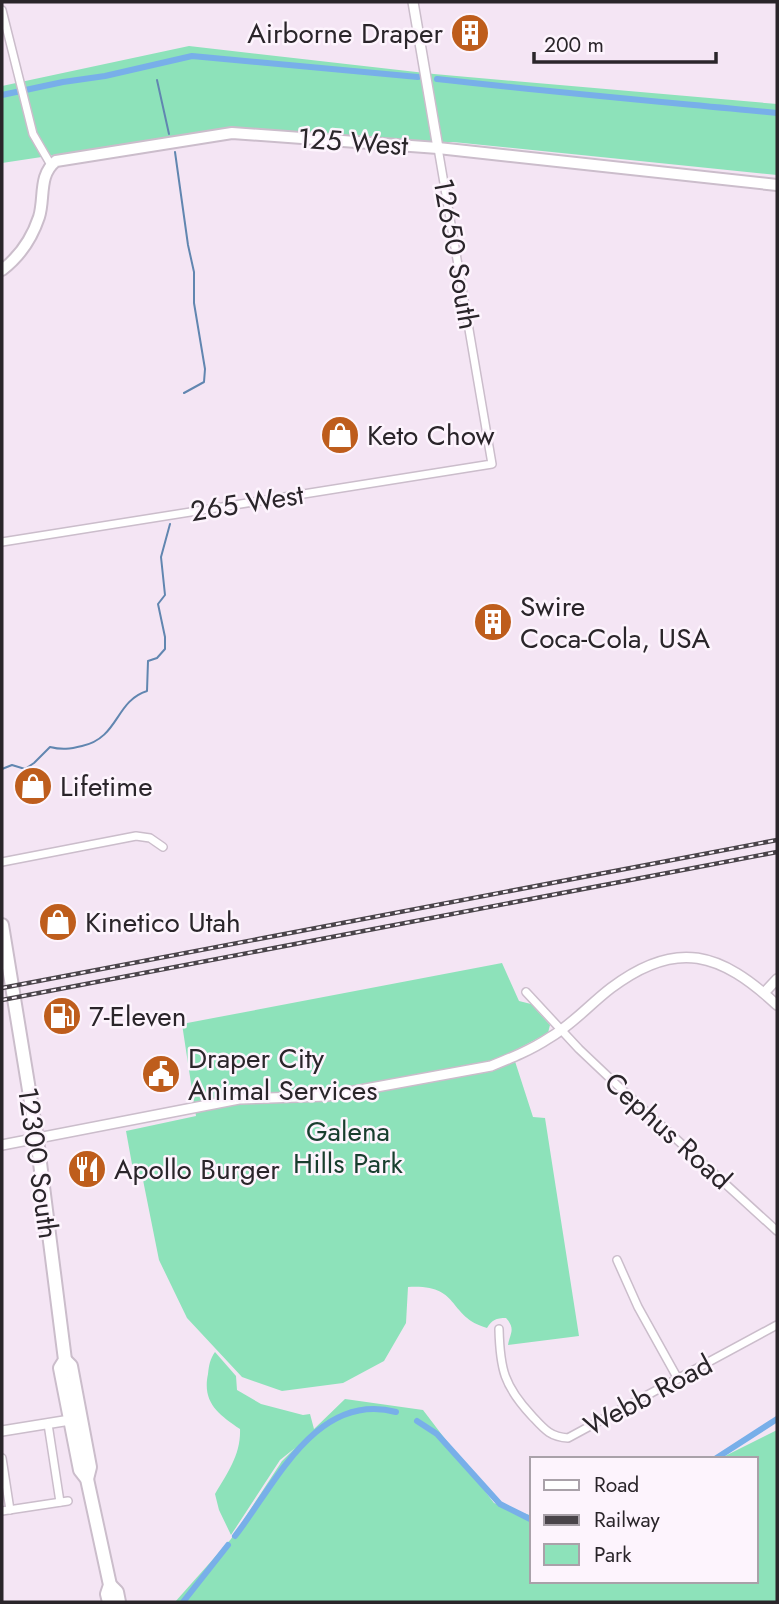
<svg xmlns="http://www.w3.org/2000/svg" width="779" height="1604" viewBox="0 0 779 1604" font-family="Jost,sans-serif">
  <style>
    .green { fill: #8de2ba }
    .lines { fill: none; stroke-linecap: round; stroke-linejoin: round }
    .stream { stroke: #6186b0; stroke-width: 2 }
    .canal { stroke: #78afe9; stroke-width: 6 }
    .minor-casing { stroke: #cbbdcb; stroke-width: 10 }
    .tertiary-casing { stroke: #cbbdcb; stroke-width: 12 }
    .secondary-casing { stroke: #cbbdcb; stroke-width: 14 }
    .primary-casing { stroke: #cbbdcb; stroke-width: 16 }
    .minor { stroke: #fff; stroke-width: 7 }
    .tertiary { stroke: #fff; stroke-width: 9 }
    .secondary { stroke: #fff; stroke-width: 10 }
    .primary { stroke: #fff; stroke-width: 12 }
    .rail-casing { stroke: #4a444a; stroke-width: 4.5 }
    .rail { stroke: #fdf4fd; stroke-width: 2; stroke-dasharray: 5; stroke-linecap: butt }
    .labels { text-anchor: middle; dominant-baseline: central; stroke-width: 5; stroke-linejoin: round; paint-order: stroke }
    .poi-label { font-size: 28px; fill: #2a252a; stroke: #fdf4fd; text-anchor: start }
    .street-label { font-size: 28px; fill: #2a252a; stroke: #fdf4fd }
    .park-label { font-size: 28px; fill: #183e2e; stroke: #fdf4fd }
  </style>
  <rect width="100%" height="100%" fill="#f4e5f4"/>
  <g class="green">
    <path d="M189 46 434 74 777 104V175L453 142 419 144 250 128H233L2 163V86Z"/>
    <path d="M502 963 519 1001 531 1004 550 1025 548 1033 512 1052 533 1117 545 1118 579 1336 508 1345C510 1333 516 1329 506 1318 496 1318 492 1320 487 1328 446 1316 462 1284 408 1287L406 1323 384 1361 343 1383 282 1391 242 1377 187 1318 159 1260 143 1180 135 1181 126 1131 196 1116 182 1024Z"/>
    <path d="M215 1352 236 1376 237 1390 261 1404 303 1415 310 1414 314 1429 345 1399 423 1410 494 1503 532 1516V1581H756V1459H719L777 1430V1602H175L231 1539 282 1461 295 1448 280 1460 231 1535 219 1510 215 1494C228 1472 241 1454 240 1429 218 1414 202 1402 208 1374 209 1365 210 1359 215 1352Z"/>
  </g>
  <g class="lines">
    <g class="stream">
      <path d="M157 80 169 134"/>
      <path d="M175 152 188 245 194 272V303L205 369 204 382 184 393"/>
      <path d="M2 769 12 765 25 769 34 763 50 747C62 750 70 749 82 746 119 738 115 701 147 691L148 661 157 658 165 649V637L158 604 165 595 161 557 170 524"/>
    </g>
    <g class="canal">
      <path d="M437 79C550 92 664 102 777 113"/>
      <path d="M2 95 63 82 105 76 192 56 418 77"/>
      <path d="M417 1421 437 1434 500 1504 532 1520"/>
      <path d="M715 1459 777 1419"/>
      <path d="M235 1536C275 1485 316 1391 396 1412"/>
      <path d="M183 1602 228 1545"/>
    </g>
    <defs>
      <g id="minor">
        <path d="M2 10 33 134 51 165"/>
        <path d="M2 542 492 464 438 148"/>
        <path d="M2 862 136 836 150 838 163 847"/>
        <path d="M526 992 579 1049 617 1085 777 1231"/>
        <path d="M617 1260 638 1307 678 1379"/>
        <path d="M499 1329C500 1369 504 1386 532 1416 544 1429 550 1437 568 1438L777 1325"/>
        <path d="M48 1424 60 1502"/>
        <path d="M2 1458 10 1510"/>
        <path d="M2 1511 68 1501"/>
      </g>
      <g id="tertiary">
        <path d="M413 2 438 148"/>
        <path d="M764 993 777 979"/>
        <path d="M2 1145 239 1099 327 1096 491 1066C511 1058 531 1050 549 1038 572 1025 590 1004 611 988 677 938 721 953 777 1005"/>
        <path d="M2 1431 70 1420"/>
      </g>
      <path id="secondary" d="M2 270C19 257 32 238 39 217 45 198 38 175 56 161L232 133 438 148 777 185"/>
      <g id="primary">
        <path d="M2 925 37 1139 65 1360 60 1368 80 1470 87 1479 110 1585 107 1594 109 1602"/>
        <path d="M65 1360 71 1366 90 1467 87 1479"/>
        <path d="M110 1585 117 1592 119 1602"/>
      </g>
    </defs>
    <use href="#minor" class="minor-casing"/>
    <use href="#tertiary" class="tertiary-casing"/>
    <use href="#secondary" class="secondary-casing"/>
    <use href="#primary" class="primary-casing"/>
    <use href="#minor" class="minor"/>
    <use href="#tertiary" class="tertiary"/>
    <use href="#secondary" class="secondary"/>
    <use href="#primary" class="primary"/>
    <defs>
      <g id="rail">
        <path d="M2 988 777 840"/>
        <path d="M2 1000 777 852"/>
      </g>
    </defs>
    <use href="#rail" class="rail-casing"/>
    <use href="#rail" class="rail"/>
  </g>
  <defs>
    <symbol id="building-disc" viewBox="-11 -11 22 22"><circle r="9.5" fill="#be5d1c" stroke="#fdf4fd"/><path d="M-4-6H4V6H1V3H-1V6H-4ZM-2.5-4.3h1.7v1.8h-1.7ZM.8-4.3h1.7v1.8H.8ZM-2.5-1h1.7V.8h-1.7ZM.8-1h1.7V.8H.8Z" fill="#fff"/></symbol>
    <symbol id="shop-disc" viewBox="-11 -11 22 22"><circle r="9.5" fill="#be5d1c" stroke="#fdf4fd"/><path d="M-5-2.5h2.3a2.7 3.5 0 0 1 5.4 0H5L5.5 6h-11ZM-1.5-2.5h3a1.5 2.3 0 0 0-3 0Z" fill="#fff"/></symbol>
    <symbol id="fuel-disc" viewBox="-11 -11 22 22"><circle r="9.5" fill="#be5d1c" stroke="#fdf4fd"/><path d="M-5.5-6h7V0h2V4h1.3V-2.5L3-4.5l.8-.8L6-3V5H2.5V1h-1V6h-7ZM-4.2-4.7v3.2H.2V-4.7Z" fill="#fff"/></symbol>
    <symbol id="civic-disc" viewBox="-11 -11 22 22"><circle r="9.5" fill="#be5d1c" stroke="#fdf4fd"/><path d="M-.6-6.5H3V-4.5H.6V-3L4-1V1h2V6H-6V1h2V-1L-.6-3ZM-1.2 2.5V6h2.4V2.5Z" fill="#fff"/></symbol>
    <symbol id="restaurant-disc" viewBox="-11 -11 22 22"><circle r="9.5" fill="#be5d1c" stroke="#fdf4fd"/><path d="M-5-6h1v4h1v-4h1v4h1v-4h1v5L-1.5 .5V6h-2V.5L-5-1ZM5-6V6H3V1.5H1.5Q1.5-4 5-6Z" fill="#fff"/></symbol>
  </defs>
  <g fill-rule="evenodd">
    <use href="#building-disc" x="448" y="11" width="44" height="44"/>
    <use href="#shop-disc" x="318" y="413" width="44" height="44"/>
    <use href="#building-disc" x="471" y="600" width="44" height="44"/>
    <use href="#shop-disc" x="11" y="764" width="44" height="44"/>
    <use href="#shop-disc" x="36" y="900" width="44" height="44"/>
    <use href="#fuel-disc" x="40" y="994" width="44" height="44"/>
    <use href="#civic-disc" x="139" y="1052" width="44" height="44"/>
    <use href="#restaurant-disc" x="65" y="1147" width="44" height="44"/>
  </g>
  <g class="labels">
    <g class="poi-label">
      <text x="443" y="33" text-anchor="end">Airborne Draper</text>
      <text x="367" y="435">Keto Chow</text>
      <text x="520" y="606">Swire<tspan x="520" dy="32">Coca-Cola, USA</tspan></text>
      <text x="60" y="786">Lifetime</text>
      <text x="85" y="922">Kinetico Utah</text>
      <text x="89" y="1016">7-Eleven</text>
      <text x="188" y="1058">Draper City<tspan x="188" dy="32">Animal Services</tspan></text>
      <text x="114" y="1169">Apollo Burger</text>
    </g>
    <g class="street-label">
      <text transform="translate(353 142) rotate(4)">125 West</text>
      <text transform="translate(456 254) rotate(80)">12650 South</text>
      <text transform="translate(247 503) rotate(-9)">265 West</text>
      <text transform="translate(668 1131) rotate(42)">Cephus Road</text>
      <text transform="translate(38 1163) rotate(82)">12300 South</text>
      <text transform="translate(648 1395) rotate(-28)">Webb Road</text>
    </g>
    <g class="park-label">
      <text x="348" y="1131">Galena<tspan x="348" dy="32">Hills Park</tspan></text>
    </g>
  </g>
  <rect width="779" height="1604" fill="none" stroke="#2a252a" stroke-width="7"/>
  <rect x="530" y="1457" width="228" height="126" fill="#fdf4fd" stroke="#a9a1a9" stroke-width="2"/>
  <rect x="544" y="1480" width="35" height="10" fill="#ffffff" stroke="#a9a1a9" stroke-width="2"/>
  <text x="594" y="1492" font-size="21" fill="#2a252a">Road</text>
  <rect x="544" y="1515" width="35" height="10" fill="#4a444a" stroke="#a9a1a9" stroke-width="2"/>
  <text x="594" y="1527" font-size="21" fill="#2a252a">Railway</text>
  <rect x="544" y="1544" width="35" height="21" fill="#8de2ba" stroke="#a9a1a9" stroke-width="2"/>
  <text x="594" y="1562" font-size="21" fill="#2a252a">Park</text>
  <path d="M534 52v10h182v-10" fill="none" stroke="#2a252a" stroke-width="3.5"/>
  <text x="544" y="52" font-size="21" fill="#2a252a" stroke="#fdf4fd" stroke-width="5" paint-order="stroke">200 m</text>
</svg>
